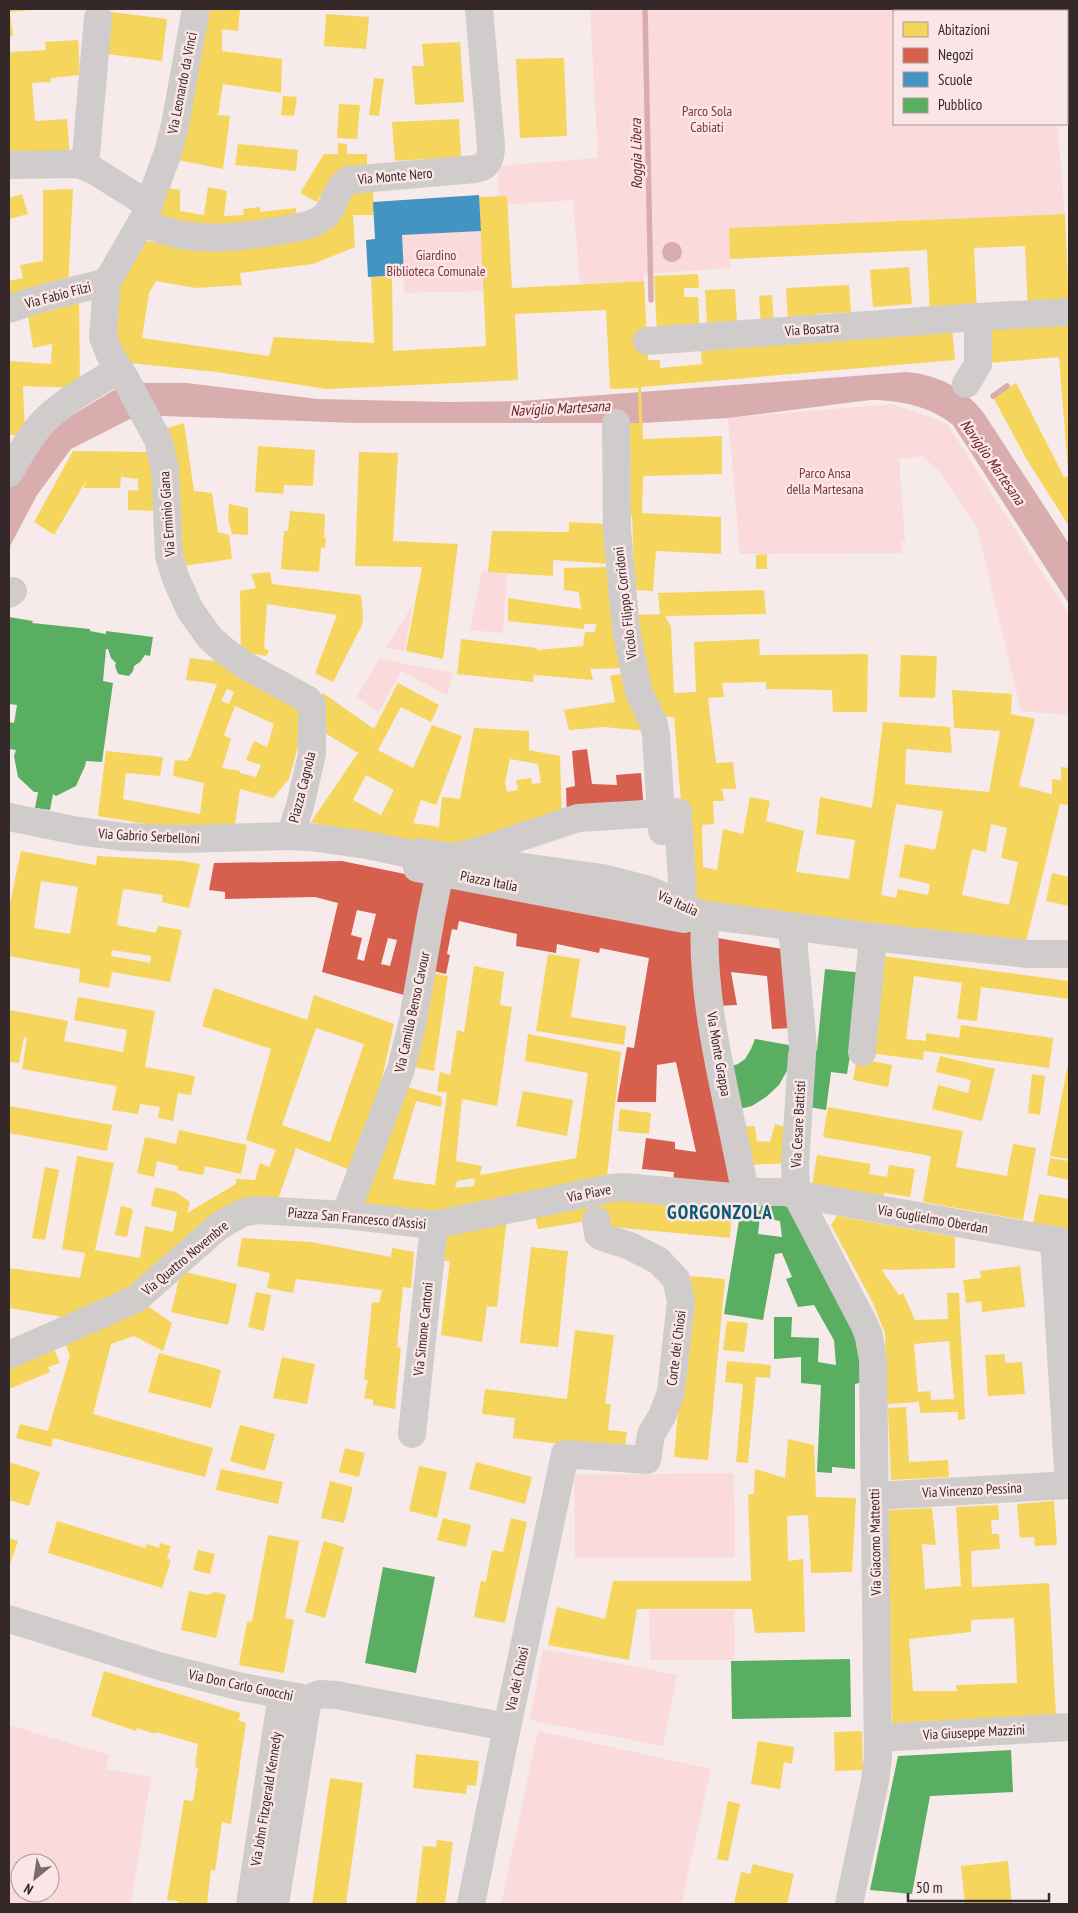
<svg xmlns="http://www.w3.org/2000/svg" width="1078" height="1913" viewBox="0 0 1078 1913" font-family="'PT Sans Narrow',sans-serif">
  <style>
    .green { fill: #fbdadb; fill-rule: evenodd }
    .water { fill: #d9acae }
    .homes { fill: #f6d55c; fill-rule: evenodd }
    .shops { fill: #d6604d; fill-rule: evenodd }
    .schools { fill: #4393c3 }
    .public { fill: #5aae61; fill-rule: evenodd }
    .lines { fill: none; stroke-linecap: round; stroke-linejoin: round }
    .stream { stroke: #d9acae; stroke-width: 5.5 }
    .minor { stroke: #d0cccc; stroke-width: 28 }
    .labels { text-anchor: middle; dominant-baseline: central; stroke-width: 5; stroke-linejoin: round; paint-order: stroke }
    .street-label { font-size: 14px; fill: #352829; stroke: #fae6e6 }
    .park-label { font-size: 14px; fill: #7e353d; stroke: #fae6e6 }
    .water-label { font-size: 15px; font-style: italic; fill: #651e28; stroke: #fae6e6 }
    .district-label { font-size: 19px; font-weight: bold; letter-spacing: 1px; fill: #085972; stroke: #fae6e6 }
  </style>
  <rect width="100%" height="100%" fill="#f6eaea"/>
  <g class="green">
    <path d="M590 9H1050V11H894V124H1057L1065 214 729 228 731 268 644 274V281L580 284 573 200 500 205 497 166 598 158Z"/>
    <path d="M481 231 484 291 404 293 402 235Z"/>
    <path d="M893 404 936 419 948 425 1069 614V715L1021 711 977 527 939 471 922 456 899 459 905 542H901L902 553 740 554 728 418Z"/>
    <path d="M482 571 507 573 503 633 470 630Z"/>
    <path d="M412 606 405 651 386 647Z"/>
    <path d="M379 659 453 673 447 695 401 671 379 712 357 697Z"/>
    <path d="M734 1473 735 1557 575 1558 574 1475Z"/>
    <path d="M649 1610H734L735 1660H650Z"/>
    <path d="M543 1649 677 1675 663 1746 530 1720Z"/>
    <path d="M9 1725 109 1755 106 1769 151 1777 131 1904H9ZM20 1863H50V1893H20Z"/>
    <path d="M538 1731 711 1769 681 1904H501Z"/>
  </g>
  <g class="water">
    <circle cx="672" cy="252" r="10"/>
    <path d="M907 372C938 375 964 388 983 412L1069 544V604L953 425C930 406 899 400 870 400L728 418 643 423H357L162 416 130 419 71 449 37 495 9 548V486L51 428 114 390 140 383H187L318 399 448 402 522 401Z"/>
  </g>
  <g class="homes">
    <path d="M9 9 32 10 10 12 13 36 9 37Z"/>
    <path d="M201 9H240L238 31 222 29V51L282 59 281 93 223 84 218 115 230 116 223 169 173 159Z"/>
    <path d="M104 11 167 19 162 61 99 53Z"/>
    <path d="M326 14 369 17 366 49 324 46Z"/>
    <path d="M78 40 80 75 51 78V82L32 83 35 121 67 119 70 159 9 163V52L46 50 45 42Z"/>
    <path d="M460 42 464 102 415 105 412 66H424L422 44Z"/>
    <path d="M564 58 567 136 520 138 516 59Z"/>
    <path d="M374 78 384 79 379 116 369 115Z"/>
    <path d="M283 96 297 97 294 116 281 115Z"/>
    <path d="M339 104 360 105 357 139 337 138Z"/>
    <path d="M459 119 461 157 395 161 392 122Z"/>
    <path d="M338 143 347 144V154H367V175L334 174 317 202 300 193 324 154H338Z"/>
    <path d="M238 144 298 150 296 171 235 165Z"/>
    <path d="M162 187 180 190V211L204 215 208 187 227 191 224 216 244 215 243 209 260 207V212L296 208 297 225H154Z"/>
    <path d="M73 189 68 289 9 303V281L23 278 20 265 43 261V190Z"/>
    <path d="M339 192H373L374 215H353L355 247 313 264 240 273 242 285 196 288 156 281 149 293 142 338 269 356 274 337 374 343 371 277 392 276 393 351 486 346 479 197 507 196 512 288 644 281 648 360H660V368L702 364 701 351 952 329 955 360 641 387 643 439 722 436V474L643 476 642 513 721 517V554L656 551 653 591 635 590 632 516 621 515 620 423H639L638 388 610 389 606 310 515 314 518 380 327 389 217 372 120 362 107 336 112 285 144 240 193 251 232 249 277 243Z"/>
    <path d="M22 194 28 214 9 219V198Z"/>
    <path d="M1065 214 1069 309 1028 311 1025 246 974 248 977 313 930 316 927 250 730 259 729 228Z"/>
    <path d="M909 267 912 304 873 307 870 270Z"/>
    <path d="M698 274 699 288H684V297H698L700 332 657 334 654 276Z"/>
    <path d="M849 285 851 312 817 314V321L788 322 786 288Z"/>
    <path d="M735 289 737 323 707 324 705 290Z"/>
    <path d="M772 295 774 325 761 326 759 296Z"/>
    <path d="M79 303 80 388 23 386 25 435H9V361L51 364 52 344 33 348 28 316Z"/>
    <path d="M1068 319 1069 470H1068L1059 357 989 363 986 326Z"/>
    <path d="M1016 383 1064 477 1069 476V526L1027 460 993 397Z"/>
    <path d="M184 423 194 491 212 493 218 532 229 535 232 559 183 566 159 431Z"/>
    <path d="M258 446 315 450 313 486 284 485 283 494 255 492Z"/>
    <path d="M73 451 153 452 163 511 128 510V490L138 491V479L121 477 120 488H84L86 481 54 535 34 522Z"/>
    <path d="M359 452 398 453 393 541 458 544 443 659 406 651 422 567 355 566Z"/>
    <path d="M229 504 248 508V535L232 534 228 519Z"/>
    <path d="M290 511 325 514 324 537 326 538 325 548H321L319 572 281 569 284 531H288Z"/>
    <path d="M569 522 608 524 611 564 553 560V576L488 572 492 531 569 532Z"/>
    <path d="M767 554V569H756V555Z"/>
    <path d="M611 567 629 668 590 669 593 680 534 675 533 682 457 674 461 639 537 648V650L583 646 585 632H595L596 624H584V629L508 621V598L581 609 579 592 564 590V568Z"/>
    <path d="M270 572 272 584 361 595 363 617 362 625 333 682 315 673 337 615 267 604 264 648 269 651 266 656 241 652 240 591 256 588 251 574Z"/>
    <path d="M764 590 766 614 665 616 671 627 674 693 696 692 694 642 759 639 760 655 868 654 867 712H833L832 690 766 689V682L722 683 724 697 708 698 716 763 733 762 736 789H722L724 801H713L714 824 702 825 703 867 717 870 723 829 743 834 750 797 770 801 766 821 804 831 796 872 849 879 855 840 816 834 820 797 872 808 883 722 950 727 952 753 906 749 905 784 989 792 1000 731 954 728 952 690 1012 694 1011 714 1035 719 1019 786 1052 794V779L1061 780V767L1069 768V805L1060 804 1026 942 729 905 689 898 674 717H657L629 615 660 614 658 593ZM896 804 943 811 935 850 905 844 899 877 930 884 928 895 898 889 896 898 881 895ZM991 824 1007 828 1001 858 1018 862 1009 905 962 895 972 849 986 852Z"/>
    <path d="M901 655 937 656 935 698 899 697Z"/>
    <path d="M190 658 224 662 308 710 289 779 273 798 240 789 235 825 164 827 98 816 106 751 163 757 160 776 126 773 123 799 200 814 204 783 173 776 175 760 188 761V758H190L217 684 186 680ZM227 689 234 692 229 704 221 701ZM235 706 274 724 267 747 254 741 246 760 261 765 256 777 240 773V771L222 768 231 739 224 735Z"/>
    <path d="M630 672 645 731 604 727 569 730 564 710 615 702 610 676Z"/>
    <path d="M398 683 439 705 431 722 401 707 378 750 413 768 432 725 462 736 436 805 421 800 413 823 439 827 442 797 460 799 474 728 529 731V750L560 756 562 820 451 856 311 822 358 753 315 727 316 705 323 693 374 729ZM510 759 538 764 541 783 532 784 531 778 516 780 518 790 507 792 505 782ZM366 775 394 790 381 815 353 800Z"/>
    <path d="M21 851 96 865 97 856 184 861 200 864 189 908 162 902 163 895 123 889 117 925 156 933 158 926 182 930 170 982 112 972 109 988 79 982 80 969 9 956V908ZM41 881 78 887 70 934 34 928ZM112 950 151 956 150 963 111 956Z"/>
    <path d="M1052 873 1069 877V906L1046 901Z"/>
    <path d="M548 954 580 959 571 1017 626 1026 624 1045 536 1031Z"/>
    <path d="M883 956 1069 981V999L981 987 977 1021 957 1019 962 983 914 976 906 1039 926 1041V1033L959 1038 961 1025 1053 1038 1049 1068 924 1051 923 1060 870 1053Z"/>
    <path d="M474 966 504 972 500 1005 512 1007 497 1106 462 1099 456 1161 482 1166 480 1175 576 1158 588 1073 525 1061 528 1034 621 1052 606 1185 447 1219 358 1212 400 1085 442 1097 441 1107 416 1101 393 1179 435 1185 447 1093 437 1091 440 1072 450 1075 457 1030 464 1032ZM475 1178 474 1186 455 1188 457 1181Z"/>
    <path d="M427 972 448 976 434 1071 413 1067Z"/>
    <path d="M214 988 307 1020 314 995 394 1024 381 1083 350 1170 296 1148 275 1208 138 1293 80 1320 9 1308V1268L80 1278 85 1253 62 1249 77 1156 114 1163 95 1250 140 1258 145 1226 173 1232 177 1212 151 1206 155 1187 176 1192 190 1202 187 1213 236 1184V1179L255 1180 260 1163 269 1167 276 1150 246 1140 271 1049 202 1026ZM316 1028 364 1044 330 1142 282 1125Z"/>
    <path d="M78 997 155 1011 145 1067 195 1076 191 1095 178 1093 173 1121 158 1118 160 1107 140 1104 138 1114 112 1110 117 1086 22 1069 27 1038 24 1037 19 1063 9 1062V1010L68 1021 64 1041 123 1052 127 1030 74 1020Z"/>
    <path d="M940 1056 995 1069 982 1121 932 1109 938 1085 968 1093 971 1080 936 1072Z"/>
    <path d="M857 1058 892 1065 888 1087 853 1080Z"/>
    <path d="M1068 1064H1069V1159L1050 1156Z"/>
    <path d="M1032 1074 1045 1076 1040 1115 1028 1113Z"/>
    <path d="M523 1091 573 1100 567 1136 516 1126Z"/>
    <path d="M9 1106 112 1125 107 1151 9 1133Z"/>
    <path d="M828 1107 963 1131 956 1167 1007 1176 1013 1144 1036 1148 1023 1220 923 1202 931 1156 823 1137Z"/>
    <path d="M620 1109 651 1113 649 1134 618 1131Z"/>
    <path d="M775 1124 796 1130 789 1163 745 1165 737 1127 755 1126 757 1141 770 1142Z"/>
    <path d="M179 1130 247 1145 241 1174 205 1166 203 1175 177 1170 178 1166 157 1161 154 1177 137 1173 145 1137 176 1144Z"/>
    <path d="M817 1155 871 1164 869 1174 887 1177 889 1165 915 1169 910 1197 884 1193V1198L812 1186Z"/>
    <path d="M1050 1158 1069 1161V1180L1047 1175Z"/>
    <path d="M45 1167 59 1170 45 1240 32 1238Z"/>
    <path d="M1039 1194 1069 1199V1230L1033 1223Z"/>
    <path d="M619 1198 732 1207 730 1238 601 1226V1219L538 1229 534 1212Z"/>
    <path d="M121 1206 133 1209 127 1237 115 1235Z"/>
    <path d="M837 1216 955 1237V1268L893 1270 881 1269 899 1295 903 1293 915 1320 948 1319 947 1293H959L965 1419 958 1420V1412L920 1413 919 1402 887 1404 885 1333 873 1303 831 1225ZM949 1341 954 1399 931 1400 930 1391 918 1392 914 1344Z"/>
    <path d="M507 1217 497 1307 487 1306 482 1342 441 1335 450 1261H442L444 1231Z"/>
    <path d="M242 1238 311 1242 391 1257 392 1248 414 1252 411 1288 403 1287 397 1347 401 1348 395 1409 373 1405V1400L364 1398 368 1380H364L372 1302 379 1303 382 1290 296 1279 293 1293 267 1288 270 1273 237 1266Z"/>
    <path d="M531 1247 568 1251 558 1347 520 1343Z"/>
    <path d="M1020 1266 1025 1307 982 1312 981 1301 966 1303 963 1280 981 1278 980 1271Z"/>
    <path d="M181 1271 237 1284 228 1325 171 1312Z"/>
    <path d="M690 1276 725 1279 708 1460 674 1457Z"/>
    <path d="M256 1292 271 1295 264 1331 248 1327Z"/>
    <path d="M145 1304 172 1323 163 1351 134 1336 111 1344 93 1414 213 1448 205 1477 53 1438 51 1447 16 1438 20 1424 48 1431 70 1355 63 1339Z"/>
    <path d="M727 1321 748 1323 744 1352 723 1350Z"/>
    <path d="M575 1330 614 1335 605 1404H611L608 1430 627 1432 624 1452 513 1438 515 1418 482 1414 485 1389 567 1399Z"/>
    <path d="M52 1345 60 1363 48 1367 50 1372 9 1389V1364Z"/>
    <path d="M159 1353 221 1370 211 1408 148 1392Z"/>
    <path d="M1005 1354V1363L1022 1362 1025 1394 988 1396 985 1355Z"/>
    <path d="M282 1357 315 1364 307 1404 273 1398Z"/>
    <path d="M727 1361 771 1365 770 1378 756 1377 748 1463 736 1462 743 1384 725 1382Z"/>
    <path d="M906 1407 909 1462 948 1460 949 1477 891 1480 888 1408Z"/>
    <path d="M240 1425 275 1434 265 1471 230 1461Z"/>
    <path d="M788 1439 814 1445 816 1497 856 1498 852 1572 811 1573 808 1515 787 1516 788 1561 803 1559 805 1632 755 1633 752 1609H637L629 1660 548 1645 557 1607 605 1619 613 1581H751L748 1494H754L755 1469 785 1478Z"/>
    <path d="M345 1448 365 1453 359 1477 339 1472Z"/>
    <path d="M9 1462 40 1472 29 1506 9 1500Z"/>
    <path d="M476 1462 532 1477 525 1504 469 1489Z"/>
    <path d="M419 1466 447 1472 437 1518 409 1511Z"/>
    <path d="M221 1469 283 1482 278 1504 216 1490Z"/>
    <path d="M330 1481 353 1487 344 1523 321 1518Z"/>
    <path d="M1054 1501 1057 1545 1035 1546 1034 1537 1020 1538 1017 1504Z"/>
    <path d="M998 1505 999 1520H991L992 1534H999L1000 1549 971 1551 972 1587 1049 1583 1056 1717 892 1723 888 1510 932 1508 936 1545 922 1544 925 1589 961 1586 956 1507ZM1014 1618 1017 1683 956 1685 957 1691H913L909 1639 971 1632V1620Z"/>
    <path d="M443 1518 471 1525 466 1547 437 1540Z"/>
    <path d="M511 1518 527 1522 505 1623 474 1617 481 1581 486 1582 492 1550 503 1552Z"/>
    <path d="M57 1521 145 1548 147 1544 159 1548 160 1543 171 1546 167 1559 171 1560 162 1588 48 1553Z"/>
    <path d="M268 1535 299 1541 285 1618 294 1620 284 1673 239 1665 247 1622 252 1621Z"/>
    <path d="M9 1538 18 1541 9 1567Z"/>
    <path d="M324 1541 344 1547 325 1618 305 1612Z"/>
    <path d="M198 1550 215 1554 210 1574 193 1570Z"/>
    <path d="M189 1591 207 1595 215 1592 226 1595 216 1638 181 1630Z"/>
    <path d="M104 1671 241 1713 238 1720 246 1723 231 1824 222 1822 215 1871 211 1870 207 1904H177L178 1901 167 1900 184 1800 193 1801 198 1768 195 1767 198 1744 156 1732 155 1734 137 1728 136 1731 91 1716Z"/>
    <path d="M862 1731 863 1770 835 1771 834 1732Z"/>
    <path d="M758 1741 794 1747 792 1764 784 1762 780 1789 751 1784Z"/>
    <path d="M416 1754 479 1761 476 1786 467 1785 466 1794 413 1788Z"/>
    <path d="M330 1778 363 1783 346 1904H312Z"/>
    <path d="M728 1801 740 1804 728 1861 717 1859Z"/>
    <path d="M437 1840 453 1842 445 1904H416L423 1846 436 1847Z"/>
    <path d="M1008 1861 1012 1904H965L961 1866Z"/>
    <path d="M753 1864 794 1874 787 1904H734L741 1872 750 1874Z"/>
  </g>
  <g class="shops">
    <path d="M587 749 592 784 617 785 616 775 641 773 644 811 567 817 566 788 575 786 572 751Z"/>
    <path d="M342 861 429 879 404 995 322 972 338 903 315 897 225 899V892L209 890 214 863ZM357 910 376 914 364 961 357 959 362 938 351 935ZM388 938 397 940 390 966 381 964Z"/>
    <path d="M442 884 608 913 692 932 735 1187 673 1182 674 1172 642 1169 646 1138 675 1142V1149L696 1152 676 1062 657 1065 656 1102H617L627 1047 634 1048 649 958 600 948 599 953 557 944 556 953 516 946 517 934 459 921 457 930 452 929 447 954 450 955 446 974 425 969Z"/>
    <path d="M706 936 782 949 792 1028 772 1029 767 976 731 972 737 1005 715 1006Z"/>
  </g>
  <path class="schools" d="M479 195 481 231 402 235 404 275 368 277 366 240 375 239 373 202Z"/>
  <g class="public">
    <path d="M9 617 33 621 32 623 90 629V631L106 634V631L153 637 150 656 145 655 140 662 134 666 133 671 129 676 118 674 115 666 116 663 111 658 108 649H106L103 681 113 683 102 762 86 761 85 766 76 786 56 796 53 794 50 810 35 808 38 792H34L18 777 14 756 16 750 9 749V722L14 723 17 705 9 704Z"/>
    <path d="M825 969 863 973 847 1074 831 1072 826 1110 809 1107 789 1067 779 1085 766 1097 752 1106 735 1110 728 1067 738 1064 745 1059 751 1049 755 1039 817 1050Z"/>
    <path d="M762 1202H788L854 1332 863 1382 855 1384V1469L832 1467V1473L817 1472 821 1385 801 1383V1357L774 1359V1317H792L791 1337 819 1338 818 1362 836 1365 834 1340 814 1305 798 1307 786 1279 792 1277 782 1253 775 1254 763 1320 724 1314 741 1208 760 1211ZM760 1217 780 1221 782 1237 758 1234Z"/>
    <path d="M383 1567 435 1577 416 1673 365 1663Z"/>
    <path d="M850 1659 851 1717 732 1719 731 1661Z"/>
    <path d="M1011 1750 1013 1792 930 1796 912 1894 870 1890 898 1756Z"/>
  </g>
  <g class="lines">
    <g class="stream">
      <path d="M645 9 651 300"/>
      <path d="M993 396 1007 386"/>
    </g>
    <g class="minor">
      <path d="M196 9 175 125 168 152 144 218 107 282 103 337 110 355 125 378 158 440 165 468 169 556 176 579 190 610 210 638 226 652 246 666 307 699 312 705V754L300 806 290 836"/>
      <path d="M1068 9 1069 32"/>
      <path d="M9 165 79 164 95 171 149 205"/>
      <path d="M85 166 98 18"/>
      <path d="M142 221C184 245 239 238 284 230 296 228 311 226 321 219 337 209 332 191 349 180L475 169C488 167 491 158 491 146L479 9"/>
      <path d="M9 309 35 300 107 282"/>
      <path d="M647 341 978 317 1069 312"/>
      <path d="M966 384 978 364V317"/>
      <path d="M616 423 617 530 626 630 639 692 654 725 656 735 662 831"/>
      <path d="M9 473C19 456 29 437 43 422 64 400 93 386 119 369"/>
      <path d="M9 594 13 591"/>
      <path d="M678 812 684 919 417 868 419 852 452 857 473 853 578 818Z"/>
      <path d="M9 817 78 831 125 837 181 839 290 836 310 837 367 845 457 864 509 865 603 878 649 890 670 899 691 911 705 915 873 937 1027 954H1069"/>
      <path d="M705 915C700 1008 729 1101 745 1192"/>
      <path d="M792 927 803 1047"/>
      <path d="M862 1052 873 937"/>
      <path d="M802 1055 795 1164 796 1194 864 1324 869 1336 873 1360 878 1757 875 1781 849 1904"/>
      <path d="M345 1215 401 1069 413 1020 431 916 442 862"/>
      <path d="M1054 1240 1069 1485"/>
      <path d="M9 1355 136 1299 219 1226 242 1213 257 1210 345 1215 434 1225 612 1188 624 1187 733 1197 745 1192H784L1069 1243"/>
      <path d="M412 1434 434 1225"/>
      <path d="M875 1496 1069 1485"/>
      <path d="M9 1619 159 1666 242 1687 308 1699 320 1694 336 1695 507 1727"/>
      <path d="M878 1738 1069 1727"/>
      <path d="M250 1904 282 1694"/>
      <path d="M275 1904 308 1699"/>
      <path d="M471 1904 507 1727 565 1454 647 1460 651 1434 662 1416 671 1392 681 1301 676 1279 659 1261 630 1246 602 1237 598 1234 596 1220"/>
    </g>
  </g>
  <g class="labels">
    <g class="street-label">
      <text transform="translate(182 83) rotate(-79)">Via Leonardo da Vinci</text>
      <text transform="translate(395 176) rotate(-5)">Via Monte Nero</text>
      <text transform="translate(58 295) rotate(-15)">Via Fabio Filzi</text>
      <text transform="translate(812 329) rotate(-4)">Via Bosatra</text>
      <text transform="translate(167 514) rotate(-94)">Via Erminio Giana</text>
      <text transform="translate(625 603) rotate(-97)">Vicolo Filippo Corridoni</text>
      <text transform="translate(302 787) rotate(-76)">Piazza Cagnola</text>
      <text transform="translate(149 836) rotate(3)">Via Gabrio Serbelloni</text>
      <text transform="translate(489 881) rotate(11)">Piazza Italia</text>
      <text transform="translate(678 903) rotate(24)">Via Italia</text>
      <text transform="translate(412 1012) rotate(-78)">Via Camillo Benso Cavour</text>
      <text transform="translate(719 1054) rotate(80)">Via Monte Grappa</text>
      <text transform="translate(798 1124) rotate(-87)">Via Cesare Battisti</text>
      <text transform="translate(589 1193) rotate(-11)">Via Piave</text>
      <text transform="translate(357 1218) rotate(5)">Piazza San Francesco d'Assisi</text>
      <text transform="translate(933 1219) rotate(10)">Via Guglielmo Oberdan</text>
      <text transform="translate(185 1258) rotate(-40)">Via Quattro Novembre</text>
      <text transform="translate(423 1329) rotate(-84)">Via Simone Cantoni</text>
      <text transform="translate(676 1348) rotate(-83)">Corte dei Chiosi</text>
      <text transform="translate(972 1490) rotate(-3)">Via Vincenzo Pessina</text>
      <text transform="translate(875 1542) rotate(-91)">Via Giacomo Matteotti</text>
      <text transform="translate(517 1679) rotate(-78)">Via dei Chiosi</text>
      <text transform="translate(241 1685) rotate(12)">Via Don Carlo Gnocchi</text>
      <text transform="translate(974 1732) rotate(-3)">Via Giuseppe Mazzini</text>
      <text transform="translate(266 1799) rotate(-81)">Via John Fitzgerald Kennedy</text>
    </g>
    <g class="park-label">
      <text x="707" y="111">Parco Sola<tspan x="707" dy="16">Cabiati</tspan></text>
      <text x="436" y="255">Giardino<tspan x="436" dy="16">Biblioteca Comunale</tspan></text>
      <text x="825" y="473">Parco Ansa<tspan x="825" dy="16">della Martesana</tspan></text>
    </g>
    <g class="water-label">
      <text transform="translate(636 154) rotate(-91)">Roggia Libera</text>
      <text transform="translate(560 408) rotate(-3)">Naviglio Martesana</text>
      <text transform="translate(993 462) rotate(55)">Naviglio Martesana</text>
    </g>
    <g class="district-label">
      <text x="720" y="1212">GORGONZOLA</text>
    </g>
  </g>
  <rect width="1078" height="1913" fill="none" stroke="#352829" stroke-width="20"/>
  <rect x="893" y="10" width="175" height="115" fill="#fae6e6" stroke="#ab9a9a"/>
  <rect x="903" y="22" width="25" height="15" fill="#f6d55c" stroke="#ab9a9a"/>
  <text x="938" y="35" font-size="15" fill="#352829">Abitazioni</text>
  <rect x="903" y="48" width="25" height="15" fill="#d6604d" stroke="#ab9a9a"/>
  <text x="938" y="60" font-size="15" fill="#352829">Negozi</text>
  <rect x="903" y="72" width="25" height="15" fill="#4393c3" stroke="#ab9a9a"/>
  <text x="938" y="85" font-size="15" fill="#352829">Scuole</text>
  <rect x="903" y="98" width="25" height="15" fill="#5aae61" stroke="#ab9a9a"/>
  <text x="938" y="110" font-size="15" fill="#352829">Pubblico</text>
  <g transform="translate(35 1878) rotate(210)"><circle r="24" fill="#fae6e6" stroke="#ab9a9a"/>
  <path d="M0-4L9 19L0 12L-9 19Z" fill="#796c6d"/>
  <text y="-8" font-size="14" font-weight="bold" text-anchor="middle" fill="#352829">N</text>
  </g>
  <path d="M908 1893v8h141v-8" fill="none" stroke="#352829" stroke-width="2.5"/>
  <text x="916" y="1893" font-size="15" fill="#352829" stroke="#fae6e6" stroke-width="4" paint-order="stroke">50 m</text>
</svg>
